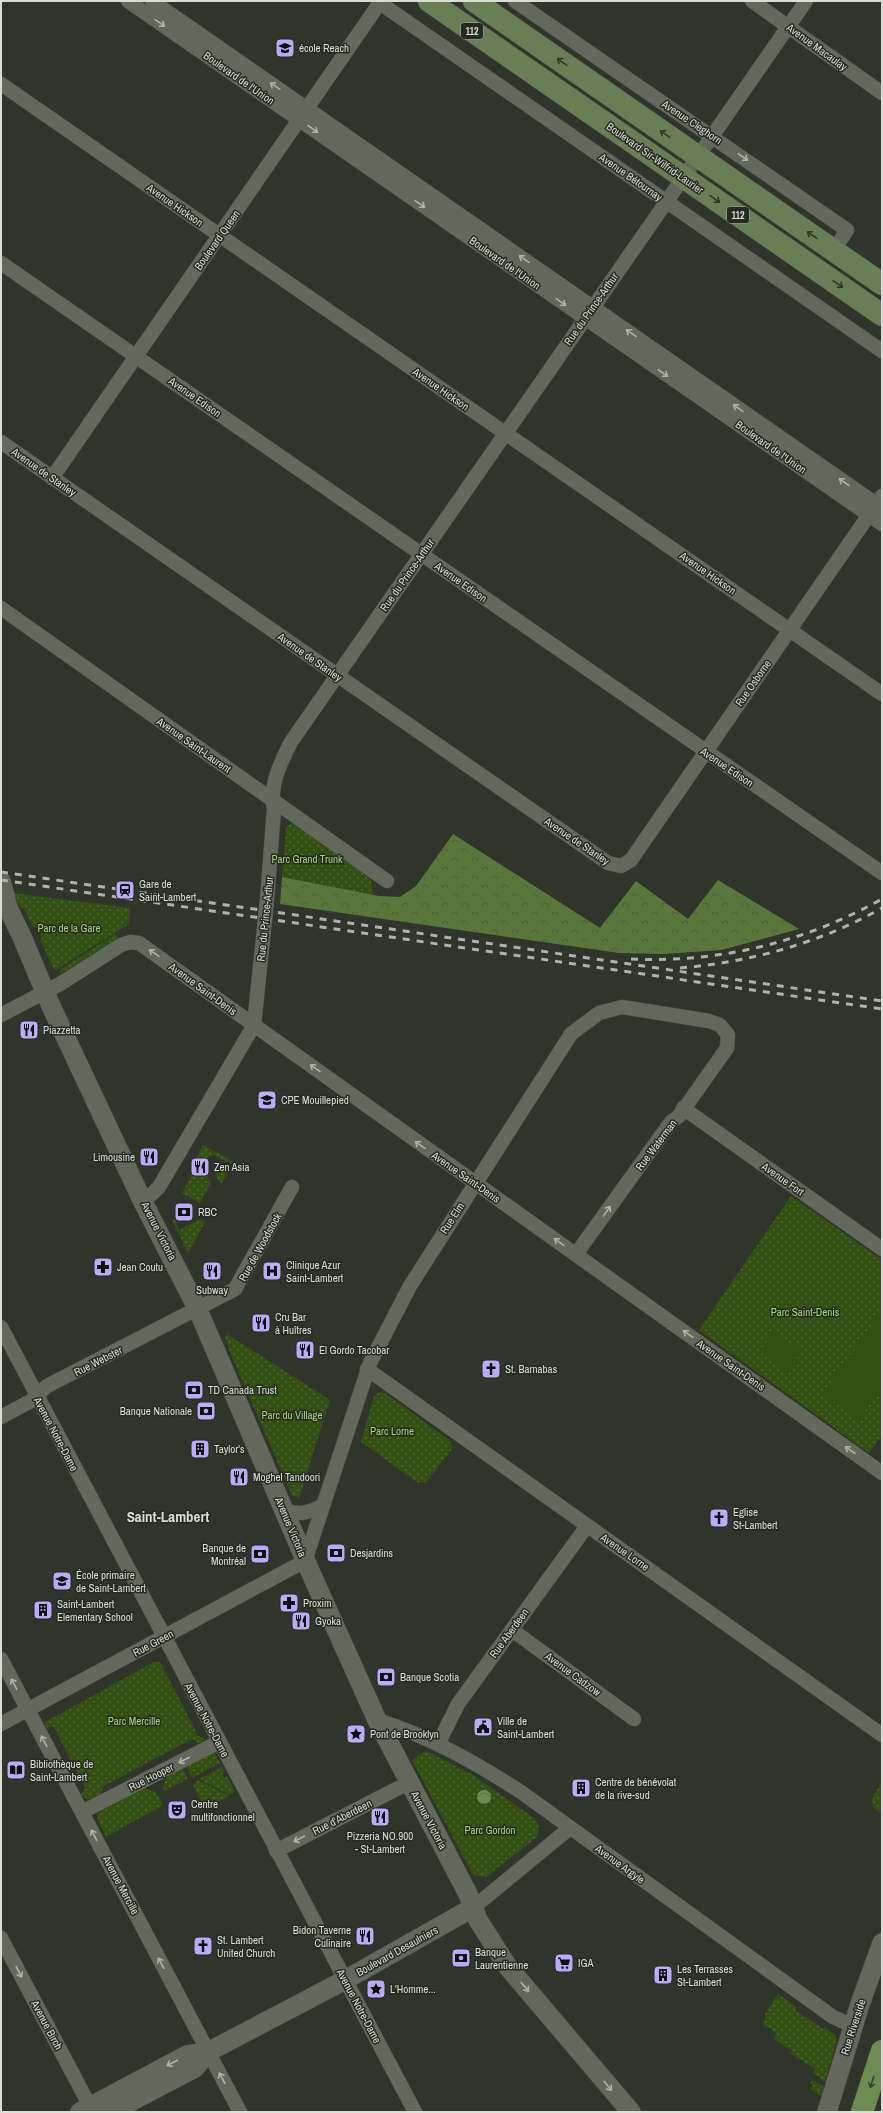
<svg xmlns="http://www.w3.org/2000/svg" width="883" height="2113" viewBox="0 0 883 2113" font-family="'Archivo Narrow',sans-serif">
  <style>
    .green { fill: url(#green-dots) }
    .forest { fill: url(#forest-crowns) }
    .pitch { fill: #344f12 }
    .water { fill: url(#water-waves) }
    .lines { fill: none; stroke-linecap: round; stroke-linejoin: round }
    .street-casing { stroke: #4d5249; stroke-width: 15 }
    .secondary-casing { stroke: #4d5249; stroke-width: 20 }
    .primary-casing { stroke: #4d5249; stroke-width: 23 }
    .highway-casing { stroke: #4d5249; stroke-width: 23 }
    .street { stroke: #62695c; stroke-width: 14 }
    .secondary { stroke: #62695c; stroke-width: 19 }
    .primary { stroke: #697e55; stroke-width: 22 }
    .highway { stroke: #6e8c51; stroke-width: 22 }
    .rail { stroke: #aeb2aa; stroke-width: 3; stroke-dasharray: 7 7; stroke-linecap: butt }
    .oneway { stroke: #afb4ab }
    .oneway2 { stroke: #2f3728 }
    .oneway3 { stroke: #37432c }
    .labels { text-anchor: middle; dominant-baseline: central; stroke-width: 3; stroke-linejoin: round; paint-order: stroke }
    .shield { fill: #252b20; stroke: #a3a89f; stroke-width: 1 }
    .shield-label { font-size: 10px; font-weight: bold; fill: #d9ddd6 }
    .street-label { font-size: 11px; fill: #d9ddd6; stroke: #252b20 }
    .poi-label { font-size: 11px; fill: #d9ddd6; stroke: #252b20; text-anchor: start }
    .park-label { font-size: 11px; fill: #a5d17a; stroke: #252b20 }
    .district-label { font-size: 15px; font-weight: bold; fill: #d9ddd6; stroke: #252b20 }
  </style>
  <defs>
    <pattern id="green-dots" width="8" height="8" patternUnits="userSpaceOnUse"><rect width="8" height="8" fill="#344f12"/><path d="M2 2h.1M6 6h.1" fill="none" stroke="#516834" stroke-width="1.8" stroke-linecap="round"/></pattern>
    <pattern id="forest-crowns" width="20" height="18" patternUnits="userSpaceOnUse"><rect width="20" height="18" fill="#5a773b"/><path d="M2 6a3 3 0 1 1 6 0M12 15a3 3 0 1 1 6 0" fill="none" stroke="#4f5f3d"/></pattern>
    <pattern id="water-waves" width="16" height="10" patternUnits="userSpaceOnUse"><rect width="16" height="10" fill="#6c8b4e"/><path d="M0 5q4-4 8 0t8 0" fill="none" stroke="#5d7149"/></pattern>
  </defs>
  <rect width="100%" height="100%" fill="#2f352a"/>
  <g class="green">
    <path d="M293 823 371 878 373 895 282 877 286 829 288 825Z"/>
    <path d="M13 893 130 908 129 924 57 969H54L40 940 42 938 37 928 33 927 24 908H20Z"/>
    <path d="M115 934 118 938 62 973 59 972 61 969Z"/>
    <path d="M203 1145 240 1165 238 1168 214 1155 199 1162 195 1160Z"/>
    <path d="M218 1164 229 1170 222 1183 219 1181 214 1171Z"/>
    <path d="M203 1167 211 1183 200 1203 182 1193 194 1171Z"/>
    <path d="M791 1196 882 1260V1435L869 1453 699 1330Z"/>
    <path d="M175 1219 179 1230 201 1219 205 1222 188 1253 172 1220Z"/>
    <path d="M228 1335 330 1400 299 1498 292 1495 232 1357 225 1336Z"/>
    <path d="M379 1392 385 1393 449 1440 453 1448 426 1482 418 1483 361 1442 374 1396Z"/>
    <path d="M154 1662H160L196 1731 197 1735 205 1739 203 1742 199 1743 192 1739 104 1786 100 1795C93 1798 88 1802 81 1795L85 1788 54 1727 49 1726 48 1732 45 1722Z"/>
    <path d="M426 1751 473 1775 535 1819 539 1827 537 1837 486 1877 477 1876 472 1873 412 1760Z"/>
    <path d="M211 1752 215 1754 220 1763 192 1778 186 1766Z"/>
    <path d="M222 1767 225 1772 222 1774 224 1778 227 1776 235 1792 230 1795 199 1779Z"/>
    <path d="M182 1768 188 1779 164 1791 162 1789 166 1777Z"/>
    <path d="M198 1780 229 1796 205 1809 193 1785Z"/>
    <path d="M882 1782V1814L874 1808 871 1800Z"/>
    <path d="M144 1788 156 1792 163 1805 106 1837 98 1820V1813Z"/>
    <path d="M778 1994 797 2007 795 2010 823 2029 825 2027 836 2036 837 2040 825 2082 813 2073 815 2069 790 2053 792 2051 774 2039 777 2033 762 2024 766 2017 765 2014Z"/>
    <path d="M812 2080 824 2087 821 2096 810 2089 813 2085 810 2083Z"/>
  </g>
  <path class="forest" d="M453 834 600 928 636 881 688 919 718 880 799 929 721 950 664 954 619 953 280 904 282 877 379 896 400 897 416 886Z"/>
  <g class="pitch">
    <path d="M882 1310V1386L859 1420 822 1394Z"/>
    <path d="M773 1331 802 1351 788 1372 759 1352Z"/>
  </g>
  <circle class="water" cx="484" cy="1797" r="7"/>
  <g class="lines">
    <defs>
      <g id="street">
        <path d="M128 1 882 524"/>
        <path d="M152 1 882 508"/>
        <path d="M515 1 847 230 834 250"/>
        <path d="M752 1 882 93"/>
        <path d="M380 3 882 351"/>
        <path d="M1 84 882 694"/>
        <path d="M1 263 882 873"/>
        <path d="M1 442 608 863 621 866 631 860 882 496"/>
        <path d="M52 478 381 1"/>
        <path d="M1 608 387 881"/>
        <path d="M1 1015 60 984 121 945 130 942 139 943 882 1473"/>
        <path d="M683 1108 882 1249"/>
        <path d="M142 1200 152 1194 159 1187 254 1025 267 900 274 809C269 785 281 762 291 742L806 1"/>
        <path d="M1 1327 415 2112"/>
        <path d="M367 1369 882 1735"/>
        <path d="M1 1417 31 1401 47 1386 235 1289 292 1187"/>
        <path d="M283 1509C298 1516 308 1513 322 1506"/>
        <path d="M512 1630 634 1719"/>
        <path d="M1 1659 240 2112"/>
        <path d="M377 1720C429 1736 476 1763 521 1792L833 2017 853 2026"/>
        <path d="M1 1724 305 1561 370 1363 410 1286 571 1034 599 1013 622 1007 709 1021 720 1025 728 1035 727 1048 679 1116 671 1122 576 1254"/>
        <path d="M438 1744 458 1704 587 1526"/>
        <path d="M82 1812 219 1742"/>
        <path d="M276 1851 408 1783"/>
        <path d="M474 1907 570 1828"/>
        <path d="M1 1938 93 2112"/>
      </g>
      <g id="secondary">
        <path d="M1 881 8 908"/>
        <path d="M1 899 8 908 22 937 51 1006 142 1200 198 1310 310 1571 377 1720 468 1894 478 1920 508 1967 631 2112"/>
        <path d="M80 2112 187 2055 208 2052 345 1980 474 1907"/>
        <path d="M111 2112 195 2068 208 2052"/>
        <path d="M827 2112 860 2004 882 1943"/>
      </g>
      <g id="primary">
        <path d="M429 1 882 315"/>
        <path d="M474 1 882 284"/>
      </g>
      <path id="highway" d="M862 2112 882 2051"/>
    </defs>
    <use href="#street" class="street-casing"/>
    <use href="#secondary" class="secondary-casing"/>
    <use href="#primary" class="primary-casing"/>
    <use href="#highway" class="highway-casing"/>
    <use href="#street" class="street"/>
    <use href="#secondary" class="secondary"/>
    <use href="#primary" class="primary"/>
    <use href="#highway" class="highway"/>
    <g class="rail">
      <path d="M1 872 882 1001"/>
      <path d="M1 880 882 1009"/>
      <path d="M631 959C720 963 805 942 882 899"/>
      <path d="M680 968C751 962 820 943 882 908"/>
    </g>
  </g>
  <defs><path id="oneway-shaft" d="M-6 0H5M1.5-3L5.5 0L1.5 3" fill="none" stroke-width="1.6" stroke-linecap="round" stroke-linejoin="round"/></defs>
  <g class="oneway">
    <use href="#oneway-shaft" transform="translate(160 23) rotate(35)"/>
    <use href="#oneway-shaft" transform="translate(275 86) rotate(-146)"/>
    <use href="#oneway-shaft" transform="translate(313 129) rotate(35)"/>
    <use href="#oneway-shaft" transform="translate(743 157) rotate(35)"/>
    <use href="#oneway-shaft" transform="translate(420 204) rotate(35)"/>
    <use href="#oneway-shaft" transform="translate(524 259) rotate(-145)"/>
    <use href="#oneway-shaft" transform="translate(561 302) rotate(35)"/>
    <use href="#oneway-shaft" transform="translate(631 333) rotate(-145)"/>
    <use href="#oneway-shaft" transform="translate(663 373) rotate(35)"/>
    <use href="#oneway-shaft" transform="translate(738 408) rotate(-145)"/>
    <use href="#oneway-shaft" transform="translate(844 482) rotate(-145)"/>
    <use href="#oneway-shaft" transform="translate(154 953) rotate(-145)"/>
    <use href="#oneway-shaft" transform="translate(315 1068) rotate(-145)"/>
    <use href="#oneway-shaft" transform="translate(420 1145) rotate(-145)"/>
    <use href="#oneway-shaft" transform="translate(607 1211) rotate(-54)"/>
    <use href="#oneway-shaft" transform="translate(559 1242) rotate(-145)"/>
    <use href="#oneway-shaft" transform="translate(688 1334) rotate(-145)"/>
    <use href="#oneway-shaft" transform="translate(850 1450) rotate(-145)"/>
    <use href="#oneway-shaft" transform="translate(14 1684) rotate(-118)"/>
    <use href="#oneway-shaft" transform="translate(44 1741) rotate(-118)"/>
    <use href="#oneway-shaft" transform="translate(184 1760) rotate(153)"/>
    <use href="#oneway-shaft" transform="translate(94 1835) rotate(-118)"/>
    <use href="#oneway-shaft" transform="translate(299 1839) rotate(153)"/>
    <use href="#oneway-shaft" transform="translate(161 1963) rotate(-118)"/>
    <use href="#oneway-shaft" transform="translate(19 1972) rotate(62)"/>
    <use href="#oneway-shaft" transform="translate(525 1987) rotate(50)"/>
    <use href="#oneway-shaft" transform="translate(172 2063) rotate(152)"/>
    <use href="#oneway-shaft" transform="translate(222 2078) rotate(-118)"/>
    <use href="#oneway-shaft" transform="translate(608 2086) rotate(49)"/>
  </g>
  <g class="oneway2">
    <use href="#oneway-shaft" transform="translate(562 62) rotate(-145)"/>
    <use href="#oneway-shaft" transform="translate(665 134) rotate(-145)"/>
    <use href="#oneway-shaft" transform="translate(715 199) rotate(35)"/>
    <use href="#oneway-shaft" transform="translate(812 235) rotate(-145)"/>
    <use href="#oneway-shaft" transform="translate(838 284) rotate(35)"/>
  </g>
  <use class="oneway3" href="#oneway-shaft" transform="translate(872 2082) rotate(108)"/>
  <defs>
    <symbol id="school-square" viewBox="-11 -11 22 22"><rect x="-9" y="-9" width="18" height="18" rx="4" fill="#bbaaf6" stroke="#252b20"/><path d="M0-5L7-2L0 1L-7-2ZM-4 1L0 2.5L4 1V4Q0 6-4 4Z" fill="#111"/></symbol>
    <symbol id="station-square" viewBox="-11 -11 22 22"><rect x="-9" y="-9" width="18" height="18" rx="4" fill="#bbaaf6" stroke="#252b20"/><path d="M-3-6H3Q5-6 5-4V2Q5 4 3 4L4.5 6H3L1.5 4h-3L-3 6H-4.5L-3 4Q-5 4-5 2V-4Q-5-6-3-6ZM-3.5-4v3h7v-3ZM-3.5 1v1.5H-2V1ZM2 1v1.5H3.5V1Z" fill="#111"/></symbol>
    <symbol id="restaurant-square" viewBox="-11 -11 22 22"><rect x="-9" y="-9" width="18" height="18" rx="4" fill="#bbaaf6" stroke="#252b20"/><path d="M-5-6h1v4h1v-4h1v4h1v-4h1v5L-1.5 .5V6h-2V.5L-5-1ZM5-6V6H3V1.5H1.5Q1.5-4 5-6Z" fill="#111"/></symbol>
    <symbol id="bank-square" viewBox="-11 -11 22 22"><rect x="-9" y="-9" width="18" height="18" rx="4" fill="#bbaaf6" stroke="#252b20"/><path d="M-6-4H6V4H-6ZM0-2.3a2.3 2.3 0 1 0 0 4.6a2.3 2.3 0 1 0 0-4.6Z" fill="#111"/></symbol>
    <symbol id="pharmacy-square" viewBox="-11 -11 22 22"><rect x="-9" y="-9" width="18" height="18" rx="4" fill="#bbaaf6" stroke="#252b20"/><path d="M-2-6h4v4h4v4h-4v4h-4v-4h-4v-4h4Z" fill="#111"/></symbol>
    <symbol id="hospital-square" viewBox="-11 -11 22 22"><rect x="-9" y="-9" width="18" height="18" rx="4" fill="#bbaaf6" stroke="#252b20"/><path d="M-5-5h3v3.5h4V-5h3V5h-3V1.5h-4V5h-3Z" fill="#111"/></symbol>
    <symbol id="church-square" viewBox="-11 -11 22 22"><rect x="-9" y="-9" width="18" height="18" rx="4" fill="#bbaaf6" stroke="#252b20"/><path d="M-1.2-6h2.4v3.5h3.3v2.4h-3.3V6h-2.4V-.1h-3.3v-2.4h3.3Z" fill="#111"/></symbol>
    <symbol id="building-square" viewBox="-11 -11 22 22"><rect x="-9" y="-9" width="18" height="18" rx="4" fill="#bbaaf6" stroke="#252b20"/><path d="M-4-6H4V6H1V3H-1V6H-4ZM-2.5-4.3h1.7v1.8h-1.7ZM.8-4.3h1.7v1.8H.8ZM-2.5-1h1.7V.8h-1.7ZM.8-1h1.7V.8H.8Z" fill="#111"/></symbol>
    <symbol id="civic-square" viewBox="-11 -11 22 22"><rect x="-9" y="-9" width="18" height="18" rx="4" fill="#bbaaf6" stroke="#252b20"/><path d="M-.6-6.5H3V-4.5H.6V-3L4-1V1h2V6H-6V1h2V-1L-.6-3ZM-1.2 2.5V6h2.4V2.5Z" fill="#111"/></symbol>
    <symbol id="sight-square" viewBox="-11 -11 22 22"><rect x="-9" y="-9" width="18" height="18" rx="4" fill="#bbaaf6" stroke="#252b20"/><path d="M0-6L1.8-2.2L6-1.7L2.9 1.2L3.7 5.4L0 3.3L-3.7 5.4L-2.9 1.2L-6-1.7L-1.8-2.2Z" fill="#111"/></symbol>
    <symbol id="library-square" viewBox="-11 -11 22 22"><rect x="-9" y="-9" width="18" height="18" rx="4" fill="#bbaaf6" stroke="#252b20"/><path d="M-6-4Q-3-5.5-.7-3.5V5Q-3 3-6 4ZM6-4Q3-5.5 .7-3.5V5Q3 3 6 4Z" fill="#111"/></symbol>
    <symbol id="theatre-square" viewBox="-11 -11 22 22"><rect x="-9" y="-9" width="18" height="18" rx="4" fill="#bbaaf6" stroke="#252b20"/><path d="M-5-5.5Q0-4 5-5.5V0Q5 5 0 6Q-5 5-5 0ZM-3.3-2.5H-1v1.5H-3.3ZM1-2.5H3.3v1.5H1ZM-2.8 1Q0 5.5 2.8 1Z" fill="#111"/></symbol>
    <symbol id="supermarket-square" viewBox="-11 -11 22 22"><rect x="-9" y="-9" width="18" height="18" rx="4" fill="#bbaaf6" stroke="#252b20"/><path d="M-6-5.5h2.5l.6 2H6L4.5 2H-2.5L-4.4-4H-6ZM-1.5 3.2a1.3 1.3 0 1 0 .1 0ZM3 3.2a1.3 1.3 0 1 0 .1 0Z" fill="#111"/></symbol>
  </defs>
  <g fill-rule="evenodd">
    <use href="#school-square" x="274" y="37" width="22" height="22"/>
    <use href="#station-square" x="114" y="879" width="22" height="22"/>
    <use href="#restaurant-square" x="18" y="1019" width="22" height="22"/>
    <use href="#school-square" x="256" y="1089" width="22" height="22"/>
    <use href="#restaurant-square" x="138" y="1146" width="22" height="22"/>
    <use href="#restaurant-square" x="189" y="1156" width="22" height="22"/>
    <use href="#bank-square" x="173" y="1201" width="22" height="22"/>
    <use href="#pharmacy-square" x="92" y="1256" width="22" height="22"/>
    <use href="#restaurant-square" x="201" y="1260" width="22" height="22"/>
    <use href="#hospital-square" x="261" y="1260" width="22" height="22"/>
    <use href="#restaurant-square" x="250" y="1312" width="22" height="22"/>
    <use href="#restaurant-square" x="294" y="1339" width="22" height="22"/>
    <use href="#church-square" x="480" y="1358" width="22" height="22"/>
    <use href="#bank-square" x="183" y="1379" width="22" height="22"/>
    <use href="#bank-square" x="195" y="1400" width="22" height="22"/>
    <use href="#building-square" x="189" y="1438" width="22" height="22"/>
    <use href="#restaurant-square" x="228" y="1466" width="22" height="22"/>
    <use href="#church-square" x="708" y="1507" width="22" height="22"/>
    <use href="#bank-square" x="325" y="1542" width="22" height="22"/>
    <use href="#bank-square" x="249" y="1543" width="22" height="22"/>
    <use href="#school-square" x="51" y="1570" width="22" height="22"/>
    <use href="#pharmacy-square" x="278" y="1592" width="22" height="22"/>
    <use href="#building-square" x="32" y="1599" width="22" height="22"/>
    <use href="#restaurant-square" x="290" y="1610" width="22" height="22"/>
    <use href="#bank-square" x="375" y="1666" width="22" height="22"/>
    <use href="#civic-square" x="472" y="1716" width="22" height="22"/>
    <use href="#sight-square" x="345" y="1723" width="22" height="22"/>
    <use href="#library-square" x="5" y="1759" width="22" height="22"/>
    <use href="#building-square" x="570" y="1777" width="22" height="22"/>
    <use href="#theatre-square" x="166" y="1799" width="22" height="22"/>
    <use href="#restaurant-square" x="369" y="1806" width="22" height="22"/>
    <use href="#restaurant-square" x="354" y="1925" width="22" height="22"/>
    <use href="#church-square" x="192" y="1935" width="22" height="22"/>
    <use href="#bank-square" x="450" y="1947" width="22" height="22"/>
    <use href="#supermarket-square" x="553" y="1952" width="22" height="22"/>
    <use href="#building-square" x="652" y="1964" width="22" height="22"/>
    <use href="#sight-square" x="365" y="1978" width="22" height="22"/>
  </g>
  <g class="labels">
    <g class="shield">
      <rect x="461" y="23" width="22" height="16" rx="3"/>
      <rect x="727" y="207" width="22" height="16" rx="3"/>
    </g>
    <g class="shield-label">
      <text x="472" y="31">112</text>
      <text x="738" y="215">112</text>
    </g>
    <g class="street-label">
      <text transform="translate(817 47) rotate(36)">Avenue Macaulay</text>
      <text transform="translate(239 78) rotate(35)">Boulevard de l'Union</text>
      <text transform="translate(692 122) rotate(34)">Avenue Cleghorn</text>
      <text transform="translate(655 158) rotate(35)">Boulevard Sir-Wilfrid-Laurier</text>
      <text transform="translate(631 177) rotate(35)">Avenue Bétournay</text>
      <text transform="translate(175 205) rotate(35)">Avenue Hickson</text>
      <text transform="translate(217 240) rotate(-55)">Boulevard Queen</text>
      <text transform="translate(505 263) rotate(35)">Boulevard de l'Union</text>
      <text transform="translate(591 309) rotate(-55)">Rue du Prince-Arthur</text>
      <text transform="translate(441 389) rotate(35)">Avenue Hickson</text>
      <text transform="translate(195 397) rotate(35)">Avenue Edison</text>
      <text transform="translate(771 447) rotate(35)">Boulevard de l'Union</text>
      <text transform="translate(44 472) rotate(35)">Avenue de Stanley</text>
      <text transform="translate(708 573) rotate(35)">Avenue Hickson</text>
      <text transform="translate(407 575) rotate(-55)">Rue du Prince-Arthur</text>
      <text transform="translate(461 582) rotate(35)">Avenue Edison</text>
      <text transform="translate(310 657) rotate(35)">Avenue de Stanley</text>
      <text transform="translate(753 683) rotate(-55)">Rue Osborne</text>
      <text transform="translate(194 745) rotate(35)">Avenue Saint-Laurent</text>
      <text transform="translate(727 767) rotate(34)">Avenue Edison</text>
      <text transform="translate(577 841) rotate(34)">Avenue de Stanley</text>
      <text transform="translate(265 919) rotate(-84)">Rue du Prince-Arthur</text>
      <text transform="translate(203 989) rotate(36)">Avenue Saint-Denis</text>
      <text transform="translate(656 1145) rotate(-53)">Rue Waterman</text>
      <text transform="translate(466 1177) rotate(35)">Avenue Saint-Denis</text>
      <text transform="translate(783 1179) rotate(35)">Avenue Fort</text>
      <text transform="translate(452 1218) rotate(-57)">Rue Elm</text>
      <text transform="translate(159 1231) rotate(63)">Avenue Victoria</text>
      <text transform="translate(260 1247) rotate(-61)">Rue de Woodstock</text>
      <text transform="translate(98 1361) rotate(-27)">Rue Webster</text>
      <text transform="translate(731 1365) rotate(35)">Avenue Saint-Denis</text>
      <text transform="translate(56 1434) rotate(62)">Avenue Notre-Dame</text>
      <text transform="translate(291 1527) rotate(67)">Avenue Victoria</text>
      <text transform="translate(625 1552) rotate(35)">Avenue Lorne</text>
      <text transform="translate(509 1633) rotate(-54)">Rue Aberdeen</text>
      <text transform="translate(153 1643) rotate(-28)">Rue Green</text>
      <text transform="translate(573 1674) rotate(36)">Avenue Cadzow</text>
      <text transform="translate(207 1720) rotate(62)">Avenue Notre-Dame</text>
      <text transform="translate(151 1777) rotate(-27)">Rue Hooper</text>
      <text transform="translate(342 1817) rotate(-27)">Rue d'Aberdeen</text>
      <text transform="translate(429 1820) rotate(62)">Avenue Victoria</text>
      <text transform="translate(620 1864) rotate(36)">Avenue Argyle</text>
      <text transform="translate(121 1885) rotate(62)">Avenue Mercille</text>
      <text transform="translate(397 1951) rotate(-29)">Boulevard Desaulniers</text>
      <text transform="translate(359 2006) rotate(62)">Avenue Notre-Dame</text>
      <text transform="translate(47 2025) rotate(62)">Avenue Birch</text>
      <text transform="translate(853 2027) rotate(-72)">Rue Riverside</text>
    </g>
    <g class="poi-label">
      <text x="299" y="48">école Reach</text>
      <text x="139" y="884">Gare de<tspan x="139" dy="13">Saint-Lambert</tspan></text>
      <text x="43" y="1030">Piazzetta</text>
      <text x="281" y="1100">CPE Mouillepied</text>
      <text x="135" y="1157" text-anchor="end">Limousine</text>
      <text x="214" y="1167">Zen Asia</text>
      <text x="198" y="1212">RBC</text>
      <text x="286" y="1265">Clinique Azur<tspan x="286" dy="13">Saint-Lambert</tspan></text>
      <text x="117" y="1267">Jean Coutu</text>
      <text x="212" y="1290" text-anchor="middle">Subway</text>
      <text x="275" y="1317">Cru Bar<tspan x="275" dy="13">à Huîtres</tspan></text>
      <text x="319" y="1350">El Gordo Tacobar</text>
      <text x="505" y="1369">St. Barnabas</text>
      <text x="208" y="1390">TD Canada Trust</text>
      <text x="192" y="1411" text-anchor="end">Banque Nationale</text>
      <text x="214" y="1449">Taylor's</text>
      <text x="253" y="1477">Moghel Tandoori</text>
      <text x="733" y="1512">Eglise<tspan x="733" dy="13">St-Lambert</tspan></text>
      <text x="246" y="1548" text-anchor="end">Banque de<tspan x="246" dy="13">Montréal</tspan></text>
      <text x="350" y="1553">Desjardins</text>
      <text x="76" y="1575">École primaire<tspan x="76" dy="13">de Saint-Lambert</tspan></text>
      <text x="303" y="1603">Proxim</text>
      <text x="57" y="1604">Saint-Lambert<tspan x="57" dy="13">Elementary School</tspan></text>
      <text x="315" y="1621">Gyoka</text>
      <text x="400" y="1677">Banque Scotia</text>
      <text x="497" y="1721">Ville de<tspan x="497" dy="13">Saint-Lambert</tspan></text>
      <text x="370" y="1734">Pont de Brooklyn</text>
      <text x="30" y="1764">Bibliothèque de<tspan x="30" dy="13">Saint-Lambert</tspan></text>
      <text x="595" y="1782">Centre de bénévolat<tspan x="595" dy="13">de la rive-sud</tspan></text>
      <text x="191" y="1804">Centre<tspan x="191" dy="13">multifonctionnel</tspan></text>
      <text x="380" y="1836" text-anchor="middle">Pizzeria NO.900<tspan x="380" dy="13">- St-Lambert</tspan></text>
      <text x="351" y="1930" text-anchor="end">Bidon Taverne<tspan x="351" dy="13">Culinaire</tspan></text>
      <text x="217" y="1940">St. Lambert<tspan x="217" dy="13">United Church</tspan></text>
      <text x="475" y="1952">Banque<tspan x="475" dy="13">Laurentienne</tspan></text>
      <text x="578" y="1963">IGA</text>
      <text x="677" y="1969">Les Terrasses<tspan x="677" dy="13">St-Lambert</tspan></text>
      <text x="390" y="1989">L'Homme...</text>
    </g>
    <g class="park-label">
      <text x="307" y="859">Parc Grand Trunk</text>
      <text x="69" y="928">Parc de la Gare</text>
      <text x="805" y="1312">Parc Saint-Denis</text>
      <text x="292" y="1415">Parc du Village</text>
      <text x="392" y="1431">Parc Lorne</text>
      <text x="134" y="1721">Parc Mercille</text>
      <text x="490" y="1830">Parc Gordon</text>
    </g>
    <g class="district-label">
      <text x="168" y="1516">Saint-Lambert</text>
    </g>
  </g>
  <rect width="883" height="2113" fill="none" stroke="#d9ddd6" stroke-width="4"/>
</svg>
